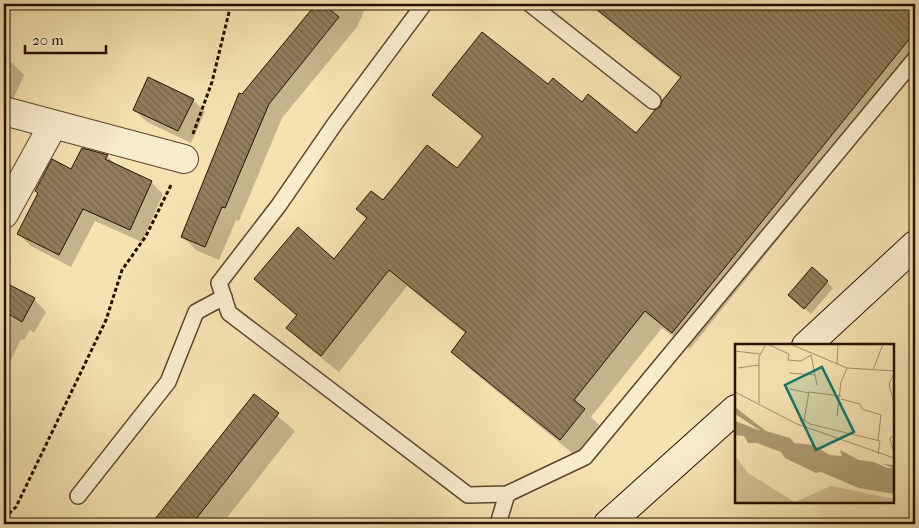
<svg xmlns="http://www.w3.org/2000/svg" width="919" height="528" viewBox="0 0 919 528" font-family="'IM FELL French Canon',serif">
  <style>
    .shadow { fill: #0003 }
    .building { fill: url(#building-back-hatch); stroke: #251100 }
    .lines { fill: none; stroke-linecap: round; stroke-linejoin: round }
    .lane-casing { stroke: #59452c; stroke-width: 18 }
    .street-casing { stroke: #59452c; stroke-width: 30 }
    .secondary-casing { stroke: #251100; stroke-width: 30 }
    .path { stroke: #251100; stroke-width: 3; stroke-dasharray: 4 2.5; stroke-linecap: butt }
    .lane { stroke: #f8eccc; stroke-width: 15 }
    .street { stroke: #f8eccc; stroke-width: 28 }
    .secondary { stroke: #f8eccc; stroke-width: 28 }
    .inset-road { fill: none; stroke: #a28e6a; stroke-width: 1 }
    .view { fill: #0f766e; fill-opacity: 0.15; stroke: #0f766e; stroke-width: 2.5 }
    .inset-edge { fill: none; stroke: #251100; stroke-width: 2.5 }
  </style>
  <defs>
    <pattern id="building-back-hatch" width="6" height="6" patternUnits="userSpaceOnUse" patternTransform="scale(1.25)"><rect width="6" height="6" fill="#917e5c"/><path d="M-1 5l2 2M0 0l6 6M5-1l2 2" fill="none" stroke="#76664a"/></pattern>
  </defs>
  <rect width="100%" height="100%" fill="#f5e2b0"/>
  <filter id="stains"><feTurbulence type="fractalNoise" baseFrequency=".004" numOctaves="4"/><feColorMatrix values="0 0 0 0 .2 0 0 0 0 .09 0 0 0 0 .02 0 0 0 .5 -.17"/></filter>
  <radialGradient id="worn" r=".72"><stop offset=".6" stop-color="#630" stop-opacity="0"/><stop offset="1" stop-color="#630" stop-opacity=".3"/></radialGradient>
  <g class="shadow">
    <path d="M318 4H367L357 27 282 118 239 221 236 220 219 260 196 250 182 236 242 96Z"/>
    <path d="M588 4H915V69L690 349 662 328 591 417 601 427 577 457 470 369 453 352 466 334 407 286 339 372 305 345 288 328 297 317 256 279 334 260 368 219 358 209 383 202 457 170 483 138 433 95 548 86 636 134 661 108 681 79Z"/>
    <path d="M4 59 12 63 24 75 9 108 4 105Z"/>
    <path d="M193 100 205 112 191 143 147 122 134 110Z"/>
    <path d="M107 156 118 167 151 182 163 194 142 242 95 221 71 267 31 246 19 234 71 171Z"/>
    <path d="M827 282 833 288 811 314 796 301Z"/>
    <path d="M4 287 34 299 46 312 34 333 30 330 24 340 21 339 8 366 5 364 4 367Z"/>
    <path d="M254 396 295 431 222 524H153Z"/>
  </g>
  <g class="building">
    <path d="M316 4H323L339 17 269 104 225 208 222 207 205 247 181 237 239 93 242 94Z"/>
    <path d="M590 4H915V32L672 333 645 311 574 400 585 409 560 440 451 352 466 332 389 270 321 356 286 328 297 315 254 279 298 227 334 259 367 218 356 209 371 191 383 200 427 145 457 168 483 136 432 95 482 32 548 84 553 78 582 102 588 94 636 133 655 110 660 107 662 101 681 77Z"/>
    <path d="M148 77 194 99 178 131 133 110Z"/>
    <path d="M82 148 108 155 105 159 152 181 130 230 83 209 59 255 17 234 38 193 35 191 52 159 71 169Z"/>
    <path d="M812 267 828 281 804 309 788 295Z"/>
    <path d="M4 282 35 298 22 322 4 311Z"/>
    <path d="M254 394 279 413 192 524H151Z"/>
  </g>
  <g class="lines">
    <defs>
      <g id="lane">
        <path d="M424 4 334 125 279 205 219 283 229 313 468 495 507 494 585 457 915 59"/>
        <path d="M530 4 653 101"/>
        <path d="M78 496 168 382 196 312 224 297"/>
        <path d="M498 524 507 494"/>
      </g>
      <g id="street">
        <path d="M4 111 184 159"/>
        <path d="M4 214 53 125"/>
      </g>
      <g id="secondary">
        <path d="M806 346 915 245"/>
        <path d="M608 524 736 409"/>
      </g>
    </defs>
    <use href="#lane" class="lane-casing"/>
    <use href="#street" class="street-casing"/>
    <use href="#secondary" class="secondary-casing"/>
    <g class="path">
      <path d="M193 134 212 82 231 4"/>
      <path d="M4 518 16 507 106 320 122 270 146 236 172 183"/>
    </g>
    <use href="#lane" class="lane"/>
    <use href="#street" class="street"/>
    <use href="#secondary" class="secondary"/>
  </g>
  <g transform="translate(735 344)">
    <rect width="159" height="159" fill="#f5e2b0"/>
    <path d="M0 112 13 129 60 158 96 142 159 155V158H0Z" fill="#d2be92"/>
    <path d="M0 63 31 87 55 94 59 99 78 101 95 111 107 112 105 106 124 116 139 118 152 124H158L148 120 159 121V150L124 144 86 128 81 129 50 114 46 108 22 99H13L9 92 0 91V77L26 87 0 70Z" fill="#ae9b74"/>
    <path class="inset-road" d="M32 0 54 10 53 16 66 17 76 11 82 41M55 0 112 24 159 27M0 7 25 10M102 20 103 0M3 24 24 21M138 26 148 0M54 29 80 31M159 29 154 40 159 59M55 45 74 49M0 48 62 80 159 114M106 52 74 48 69 76 75 80 145 97 143 110M106 55 125 60 127 65 146 71 143 96M24 59V13L31 0M102 72 106 38 112 24M159 92 155 94 159 111"/>
    <path class="view" d="M87 23 119 88 81 106 50 41Z"/>
    <rect width="159" height="159" class="inset-edge"/>
  </g>
  <rect width="919" height="528" fill="none" stroke="#f5e2b0" stroke-width="20"/>
  <rect x="5" y="5" width="909" height="518" fill="none" stroke="#251100" stroke-width="2.5"/>
  <rect x="10" y="10" width="899" height="508" fill="none" stroke="#251100"/>
  <path d="M25 45v8h81v-8" fill="none" stroke="#251100" stroke-width="2.5"/>
  <text x="32" y="45" font-size="15" fill="#251100" stroke="#f8eccc" stroke-width="4" paint-order="stroke">20 m</text>
  <rect width="100%" height="100%" filter="url(#stains)"/>
  <rect width="100%" height="100%" fill="url(#worn)"/>
</svg>
